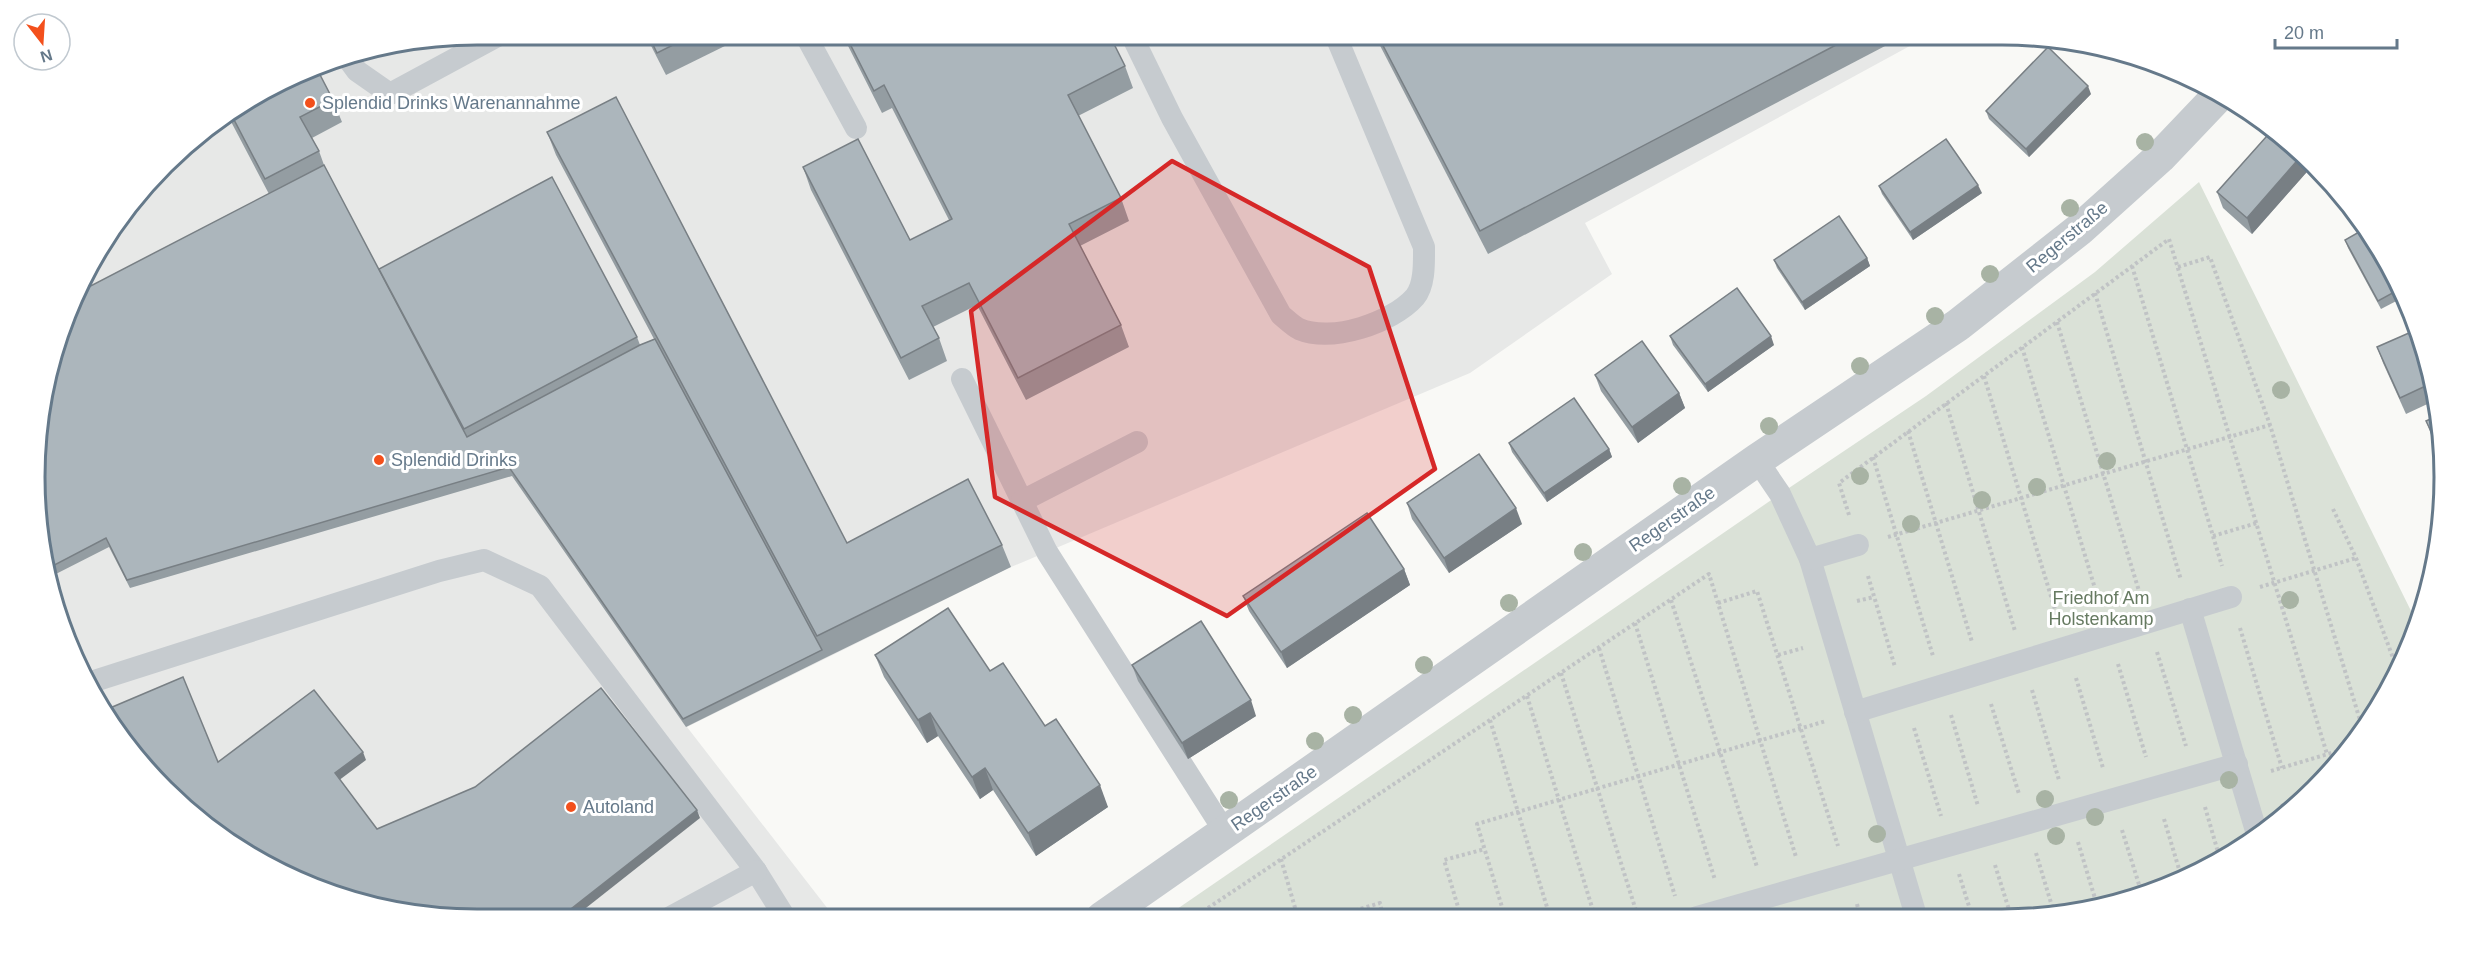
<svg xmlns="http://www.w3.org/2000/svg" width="2479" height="954" viewBox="0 0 2479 954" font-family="Arial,sans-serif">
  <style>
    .built { fill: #e7e8e7 }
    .green { fill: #dae1d7 }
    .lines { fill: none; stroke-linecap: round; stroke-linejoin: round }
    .path { stroke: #c0c3c5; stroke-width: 4; stroke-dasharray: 3 3; stroke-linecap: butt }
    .service { stroke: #c6cbcf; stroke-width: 22 }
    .minor { stroke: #c6cbcf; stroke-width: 33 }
    .tree { fill: #a8b3a4 }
    .wall { fill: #949da2 }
    .shaded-wall { fill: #787f84 }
    .building { fill: #acb6bc; stroke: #787f84; stroke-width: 1.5 }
    .marked { fill: #d62828; fill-opacity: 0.2; stroke: #d62828; stroke-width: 4.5; stroke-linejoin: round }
    .poi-dot { fill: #f3501c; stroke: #fff; stroke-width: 2 }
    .labels { text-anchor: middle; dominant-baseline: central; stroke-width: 6; stroke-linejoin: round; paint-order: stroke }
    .poi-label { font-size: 18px; fill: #65798a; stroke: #fff; text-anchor: start }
    .street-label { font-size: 18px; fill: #65798a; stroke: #fff }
    .park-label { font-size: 18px; fill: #667a61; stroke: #fff }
    .rim { fill: none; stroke: #65798a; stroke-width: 3 }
  </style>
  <rect width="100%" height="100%" fill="#f9f9f6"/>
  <path class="built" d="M477 35H1930L1585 223 1612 274 1470 373 1011 567 687 727 828 909 809 919H477L109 723 68 646 43 564 58 335 94 256 186 144 256 94 334 58Z"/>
  <path class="green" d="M2199 182 2416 621 2370 723 2294 809 2197 874 2060 916 1164 918 1780 494 1926 396 2095 272Z"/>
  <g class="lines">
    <g class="path">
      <path d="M2132 266 2222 566"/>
      <path d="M2178 267 2210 257 2270 425 2363 730"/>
      <path d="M2095 293 2181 580"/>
      <path d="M2057 322 2139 591"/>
      <path d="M2022 347 2100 605"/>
      <path d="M1984 376 2057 616"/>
      <path d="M1946 403 2015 631"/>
      <path d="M1908 431 1972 642"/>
      <path d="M1873 457 1933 656"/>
      <path d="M2333 509 2356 558 2396 666"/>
      <path d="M1849 515 1839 483 2169 239 2327 754"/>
      <path d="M2213 536 2257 523"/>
      <path d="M1888 537 2270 425"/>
      <path d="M1868 576 1895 667"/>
      <path d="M2260 587 2356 558"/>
      <path d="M1671 600 1757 867"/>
      <path d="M1857 601 1874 597"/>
      <path d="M1718 603 1757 591 1838 846"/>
      <path d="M1635 623 1715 880"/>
      <path d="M2240 628 2282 768"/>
      <path d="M1599 648 1675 896"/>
      <path d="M2157 652 2186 746"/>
      <path d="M1778 655 1803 648"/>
      <path d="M2118 664 2146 757"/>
      <path d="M1561 673 1638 917"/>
      <path d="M2076 678 2103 768"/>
      <path d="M2032 690 2059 780"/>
      <path d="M1527 696 1595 917"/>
      <path d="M1991 704 2019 794"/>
      <path d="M1951 715 1978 806"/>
      <path d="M1490 720 1550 917"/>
      <path d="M1914 728 1941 816"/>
      <path d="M2271 771 2348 748"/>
      <path d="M2281 806 2302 800"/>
      <path d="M2205 807 2220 859"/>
      <path d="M2164 819 2182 879"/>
      <path d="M2122 830 2141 891"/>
      <path d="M2078 842 2097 905"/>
      <path d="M2036 853 2055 916"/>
      <path d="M1281 859 1298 918"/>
      <path d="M1995 865 2011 916"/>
      <path d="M1959 874 1972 916"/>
      <path d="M1857 904 1860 916"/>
      <path d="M1341 917 1340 915 1380 903 1383 917"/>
      <path d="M1395 917 1420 910 1422 917"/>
      <path d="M1461 917 1444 860 1485 849"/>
      <path d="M1505 917 1477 824 1826 721"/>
      <path d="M1193 918 1709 574 1796 857"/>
    </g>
    <g class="service">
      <path d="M805 34 856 128"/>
      <path d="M1131 34 1172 118 1281 315C1286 319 1293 326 1299 329 1332 343 1392 323 1415 297 1425 285 1424 262 1424 247L1335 34"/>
      <path d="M346 56 357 71 390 94 501 34"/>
      <path d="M962 379 1047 552 1225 832"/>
      <path d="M1757 460 1780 494 1810 559 1916 916"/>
      <path d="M1022 501 1137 442"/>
      <path d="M1810 559 1858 545"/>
      <path d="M2190 609 2257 834"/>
      <path d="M88 683 439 571 484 560 540 586 756 871 786 919"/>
      <path d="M1855 712 2231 597"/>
      <path d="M1697 917 2237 764"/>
      <path d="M667 919 756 871"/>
    </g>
    <path class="minor" d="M1102 918 1757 460 1958 325 2080 229 2160 157 2220 94"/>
  </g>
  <g class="tree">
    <circle cx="2145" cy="142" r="9"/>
    <circle cx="2070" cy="208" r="9"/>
    <circle cx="1990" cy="274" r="9"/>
    <circle cx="1935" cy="316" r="9"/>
    <circle cx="1860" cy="366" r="9"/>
    <circle cx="2281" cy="390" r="9"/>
    <circle cx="1769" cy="426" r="9"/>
    <circle cx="2107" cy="461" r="9"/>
    <circle cx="1860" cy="476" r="9"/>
    <circle cx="1682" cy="486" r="9"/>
    <circle cx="2037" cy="487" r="9"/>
    <circle cx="1982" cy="500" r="9"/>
    <circle cx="1911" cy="524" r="9"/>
    <circle cx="1583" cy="552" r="9"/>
    <circle cx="2290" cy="600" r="9"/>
    <circle cx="1509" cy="603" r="9"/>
    <circle cx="1424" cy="665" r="9"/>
    <circle cx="1353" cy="715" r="9"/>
    <circle cx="1315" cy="741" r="9"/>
    <circle cx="2229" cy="780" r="9"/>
    <circle cx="2045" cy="799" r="9"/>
    <circle cx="1229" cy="800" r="9"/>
    <circle cx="2095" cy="817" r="9"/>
    <circle cx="1877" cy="834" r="9"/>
    <circle cx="2056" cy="836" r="9"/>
  </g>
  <g class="wall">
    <path d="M645 34H732L735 41 666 75Z"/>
    <path d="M842 34H1109L1125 66 1133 88 1078 116 1121 198 1129 221 1080 246 1121 325 1129 347 1026 400 977 305 933 327 939 338 947 361 909 380 811 190 803 167 910 240 949 220 892 108 882 113Z"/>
    <path d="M1374 34H1908L1488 254Z"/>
    <path d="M256 94 333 100 342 122 312 138 319 151 324 165 380 273 637 337 640 345 654 339 556 155 547 132 847 543 1002 545 1011 567 825 658 686 727 512 476 130 588 109 547 48 578 43 564 269 194 227 114Z"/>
    <path d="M2091 94 2029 157 1989 119 1986 111Z"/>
    <path d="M2274 128 2313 165 2252 234 2223 208 2217 192Z"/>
    <path d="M1879 186 1982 193 1913 240 1882 194Z"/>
    <path d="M2345 240 2385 256 2404 297 2381 309 2348 248Z"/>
    <path d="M1867 258 1870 266 1805 310 1777 268 1774 260Z"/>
    <path d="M2421 335 2436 400 2406 414 2383 363 2377 347Z"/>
    <path d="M1670 336 1774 345 1708 392 1673 345Z"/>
    <path d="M1595 375 1679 393 1685 408 1638 443 1601 391Z"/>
    <path d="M2441 420 2442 458 2432 437 2426 421Z"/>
    <path d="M1509 443 1609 449 1612 457 1547 502 1512 452Z"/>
    <path d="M1407 503 1522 524 1449 573 1412 519Z"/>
    <path d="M1404 569 1410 585 1287 668 1249 611 1243 596Z"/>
    <path d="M875 655 990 671 1045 726 1108 807 1036 856 993 790 980 799 938 736 927 743 884 677Z"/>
    <path d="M1132 665 1256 716 1188 759 1138 681Z"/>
  </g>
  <g class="shaded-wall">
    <path d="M2088 86 2091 94 2029 157 2026 149Z"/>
    <path d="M2302 155 2313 165 2252 234 2247 218Z"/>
    <path d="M1978 185 1982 193 1913 240 1910 232Z"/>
    <path d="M1867 258 1870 266 1805 310 1802 302Z"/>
    <path d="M1771 336 1774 345 1708 392 1705 384Z"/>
    <path d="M1679 393 1685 408 1638 443 1632 427Z"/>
    <path d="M1609 449 1612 457 1547 502 1544 493Z"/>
    <path d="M1516 508 1522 524 1449 573 1444 558Z"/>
    <path d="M1404 569 1410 585 1287 668 1281 652Z"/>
    <path d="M1251 700 1256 716 1188 759 1182 743Z"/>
    <path d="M930 713 938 736 927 743 918 720Z"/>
    <path d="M363 752 366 760 338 781 335 773Z"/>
    <path d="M985 768 993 790 980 799 972 777Z"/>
    <path d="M1100 785 1108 807 1036 856 1028 833Z"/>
    <path d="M697 810 700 818 572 919H558Z"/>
  </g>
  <g class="building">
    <path d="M648 34H695L657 53Z"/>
    <path d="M845 34H1109L1125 66 1068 95 1121 198 1069 224 1121 325 1018 378 969 283 922 306 939 338 901 358 803 167 858 139 910 240 952 219 884 85 874 91Z"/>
    <path d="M1377 34H1857L1480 231Z"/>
    <path d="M2048 47 2088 86 2026 149 1986 111Z"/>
    <path d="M316 67 333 100 300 117 319 151 265 179 230 112 256 94Z"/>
    <path d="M616 97 847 543 968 479 1002 545 817 636 547 132Z"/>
    <path d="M2274 128 2302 155 2247 218 2217 192Z"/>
    <path d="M1946 139 1978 185 1910 232 1879 186Z"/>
    <path d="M324 165 467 437 640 345 655 339 822 650 683 719 509 467 127 580 106 538 45 570 43 564 38 419 58 335 77 293Z"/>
    <path d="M552 177 637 337 464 429 379 269Z"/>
    <path d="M1839 216 1867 258 1802 302 1774 260Z"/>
    <path d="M2366 228 2385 256 2400 289 2378 301 2345 240Z"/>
    <path d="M1737 288 1771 336 1705 384 1670 336Z"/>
    <path d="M2418 329 2421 335 2432 383 2400 398 2377 347Z"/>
    <path d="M1642 341 1679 393 1632 427 1595 375Z"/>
    <path d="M1574 398 1609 449 1544 493 1509 443Z"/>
    <path d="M2440 415 2441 420 2442 454 2426 421Z"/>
    <path d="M1479 454 1516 508 1444 558 1407 503Z"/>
    <path d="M1367 513 1404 569 1281 652 1243 596Z"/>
    <path d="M948 608 990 671 1003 663 1045 726 1056 719 1100 785 1028 833 985 768 972 777 930 713 918 720 875 655Z"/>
    <path d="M1201 621 1251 700 1182 743 1132 665Z"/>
    <path d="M183 677 218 762 314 690 363 752 335 773 377 829 475 787 601 688 697 810 558 919 477 920 362 904 282 874 208 828 109 723 103 711Z"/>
  </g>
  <path class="marked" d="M1172 161 1369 267 1435 469 1227 616 995 497 971 311Z"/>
  <g class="poi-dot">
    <circle cx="310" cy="103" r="6"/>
    <circle cx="379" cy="460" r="6"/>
    <circle cx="571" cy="807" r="6"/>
  </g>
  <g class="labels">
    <g class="poi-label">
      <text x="322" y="103">Splendid Drinks Warenannahme</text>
      <text x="391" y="460">Splendid Drinks</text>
      <text x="583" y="807">Autoland</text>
    </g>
    <g class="street-label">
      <text transform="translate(2067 237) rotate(-40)">Regerstraße</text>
      <text transform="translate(1672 519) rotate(-35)">Regerstraße</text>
      <text transform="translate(1274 798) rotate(-35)">Regerstraße</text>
    </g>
    <g class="park-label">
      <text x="2101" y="598">Friedhof Am<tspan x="2101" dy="21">Holstenkamp</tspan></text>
    </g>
  </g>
  <path d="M0 0H2479V954H0ZM477 45H2002A432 432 0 0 1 2434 477V477A432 432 0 0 1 2002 909H477A432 432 0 0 1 45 477V477A432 432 0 0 1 477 45Z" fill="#fff" fill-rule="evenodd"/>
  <path class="rim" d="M477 45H2002A432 432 0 0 1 2434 477V477A432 432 0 0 1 2002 909H477A432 432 0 0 1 45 477V477A432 432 0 0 1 477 45Z"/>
  <g transform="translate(42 42) rotate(163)"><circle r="28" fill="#ffffff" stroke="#c1c9d0" stroke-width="1.5"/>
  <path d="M0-4.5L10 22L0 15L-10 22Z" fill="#f3501c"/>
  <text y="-9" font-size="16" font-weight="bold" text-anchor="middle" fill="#65798a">N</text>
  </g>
  <path d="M2275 39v9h122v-9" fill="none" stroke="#65798a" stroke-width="3"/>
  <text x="2284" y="39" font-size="18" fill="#65798a" stroke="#ffffff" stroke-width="4.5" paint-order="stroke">20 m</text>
</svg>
